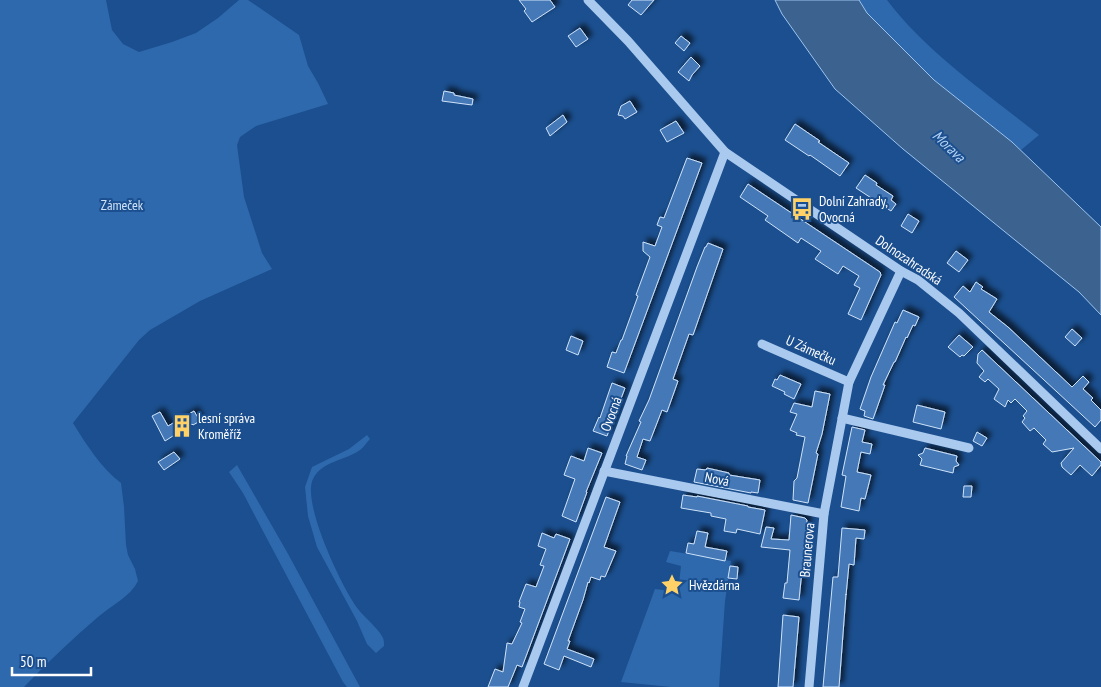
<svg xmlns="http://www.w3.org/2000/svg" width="1101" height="687" viewBox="0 0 1101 687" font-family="'PT Sans Narrow',sans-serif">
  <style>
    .green { fill: #2e69ad }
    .water { fill: #3c6290; stroke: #9cc4f0 }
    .building { fill: #4478b7; stroke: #cfe3fa; filter: url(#shadow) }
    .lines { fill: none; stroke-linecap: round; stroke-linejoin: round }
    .minor { stroke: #a9c9ee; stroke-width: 9 }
    .labels { text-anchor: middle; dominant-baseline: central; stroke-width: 4; stroke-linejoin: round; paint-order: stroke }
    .poi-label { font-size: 14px; fill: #fff; stroke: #1b4f8f; text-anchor: start }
    .park-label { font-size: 14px; fill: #cfe3fa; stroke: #1b4f8f }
    .street-label { font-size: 14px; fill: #fff; stroke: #1b4f8f }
    .water-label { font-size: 15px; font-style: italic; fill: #b5d3f5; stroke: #1b4f8f }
  </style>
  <defs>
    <filter id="shadow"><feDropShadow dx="4.5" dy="-4.5" stdDeviation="2.5" flood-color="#0009"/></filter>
  </defs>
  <rect width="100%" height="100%" fill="#1b4f8f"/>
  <g class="green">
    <path d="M0 0H106L112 30 123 44 139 52 172 42 196 33 218 18 239 0H248L299 35 308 66 318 83 328 104 256 126 240 137 237 145 244 197 262 253 272 269 200 301 150 330 139 340 73 423C86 444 101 468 121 483L124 507 126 545 128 555 135 569 138 581C130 597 112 605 98 617 72 639 48 662 24 687H0Z"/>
    <path d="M859 0H887C927 53 988 94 1039 135L1021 150 1012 142 934 80 867 13Z"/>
    <path d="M367 435 370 439C367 442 364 447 360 450 344 461 322 461 313 479 301 502 343 590 358 609 364 617 380 630 383 638 384 640 384 643 384 646L376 653 367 644 357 621 317 547 308 516 305 487 312 467 349 449Z"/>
    <path d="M237 465 287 552 360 687H347L343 682 264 533 243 493 229 472Z"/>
    <path d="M670 551 731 561 725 601 719 687H671L621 682 655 589 678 592 681 566 666 562Z"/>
  </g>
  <path class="water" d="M775 0H859L867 13 934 80 1012 142 1101 227V315L1079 292 903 149 835 89 782 14Z"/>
  <g class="building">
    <path d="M519 0H550L555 7 532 22 524 11 526 9Z"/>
    <path d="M632 0H654L641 15 628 5Z"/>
    <path d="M580 28 588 39 576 47 568 36Z"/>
    <path d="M681 36 690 43 684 51 675 43Z"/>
    <path d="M691 57 700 66 692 75 689 81 678 72Z"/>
    <path d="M444 91 454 93V95L473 99 472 105 442 101Z"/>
    <path d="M630 101 637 112 625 119 623 116 618 115 621 106Z"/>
    <path d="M563 115 567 122 550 136 546 128Z"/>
    <path d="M676 121 684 133 667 142 660 130Z"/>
    <path d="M795 124 820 141 818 142 849 163 840 176 810 155 809 156 785 140Z"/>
    <path d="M687 158 702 163 624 373 607 367 612 352 616 353 621 340H622L638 296 636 295 650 257 643 251V242L655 246 662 227 657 225 660 217 664 218Z"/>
    <path d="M865 175 877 183 876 185 893 196 891 200 896 204 891 211 856 188Z"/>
    <path d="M748 184 880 272 881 275 861 320 848 314 860 288 854 285 859 276 843 266 838 274 815 259 821 251 801 238 798 243 765 220 768 216 740 197Z"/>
    <path d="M908 214 919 221 912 233 901 226Z"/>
    <path d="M708 243 723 249 693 335 689 334 673 379 678 381 667 412 662 410 650 441 643 439 637 457 646 460 642 470 625 464 627 456H626L641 422 639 421 649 400 697 267 705 247H706Z"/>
    <path d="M956 251 968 260 959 272 947 263Z"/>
    <path d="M976 282 983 287 981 289 997 299 989 312 1008 327 1072 387 1083 376 1089 382 1083 389 1093 398 1091 400 1101 410V420L1095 427 954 297 963 286 970 292Z"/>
    <path d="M903 310 919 317 915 326 913 325 907 338 906 337 895 362H894L883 385H885L873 419 864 416 865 411 860 409 871 377 895 322 897 323Z"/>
    <path d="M1072 329 1082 338 1075 346 1065 337Z"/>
    <path d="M959 335 973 347 964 356 962 355 960 357 948 347Z"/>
    <path d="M571 336 583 341 578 355 566 350Z"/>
    <path d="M982 350 1101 462V465L1092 476 1080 465 1071 475 1062 467 1061 463 1074 448 1052 452 1043 444 1046 440 1034 428 1030 431 1022 422 1025 418 1023 416 1027 411 1015 399 1011 403 1008 400 1005 407 994 399 999 389 988 379 985 382 979 377 984 371 977 363 978 354Z"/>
    <path d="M780 375 801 384 794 399 784 394 785 392 772 386 775 379 777 380Z"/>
    <path d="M612 383 625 388 607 436 593 431 599 417 600 418Z"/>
    <path d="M815 391 830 394 822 434 816 453 818 454 808 503 793 500 794 481 797 478 805 437 796 435 797 433 790 430 797 414 790 412 794 403 812 407Z"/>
    <path d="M917 405 945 412 941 429 913 422Z"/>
    <path d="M194 411 200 421 193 425 192 424 165 441 152 416 160 412 168 426Z"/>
    <path d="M852 427 865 430 862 442 872 444 870 454 861 452 857 472 871 475 865 499 861 498 859 511 841 507 846 476 842 475Z"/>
    <path d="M977 432 987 438 982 446 973 441Z"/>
    <path d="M588 448 602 453 586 492H587L576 522 562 516 575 479 564 475 571 456 584 461Z"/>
    <path d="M925 448 957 456 956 461 959 465 954 467 953 473 920 465 922 459 918 455 923 453Z"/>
    <path d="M174 452 180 459 164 470 158 462Z"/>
    <path d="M707 468 729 473V475L760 480 758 493 751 492V493L694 482 697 469 706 470Z"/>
    <path d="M964 486H972L971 497H963Z"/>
    <path d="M683 495 697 497V496L748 506V507L765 510 760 534 737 529 736 533 724 531 726 519 711 516V513L681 508Z"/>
    <path d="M606 497 620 502 604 547 616 551 605 577 601 576 600 580 591 577 589 583 588 582 583 600 568 641H570L567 649 594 659 591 667 564 656 559 670 544 664Z"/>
    <path d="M791 515 805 518 807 520 799 600 783 598 785 583H787L790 550 761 547 766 527 774 528 771 539 789 540Z"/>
    <path d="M842 528 865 530 864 539 856 538 854 565 849 564 846 595V594L839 687H823L833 577H838Z"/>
    <path d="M697 531 708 533 705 547 727 551 725 561 686 553 688 543 694 544Z"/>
    <path d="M542 533 554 538 556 534 570 539 522 667 517 665 508 687H488L495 669 503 672 507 643 512 644 522 623 520 622 525 609 519 607 520 602H519L526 584 536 587 544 566 540 565 546 549 538 546Z"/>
    <path d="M730 566 738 567 737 579 728 578Z"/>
    <path d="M783 615 799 617 793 687H778Z"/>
  </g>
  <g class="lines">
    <g class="minor">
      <path d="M588 0 628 41 725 152 901 271 918 280 959 313 1101 449"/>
      <path d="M762 344 849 382"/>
      <path d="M842 418 969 448"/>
      <path d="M604 471 824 514"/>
      <path d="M523 687 725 152"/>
      <path d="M809 687 824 514 849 382 901 271"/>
    </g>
  </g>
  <defs>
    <symbol id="bus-bare" viewBox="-9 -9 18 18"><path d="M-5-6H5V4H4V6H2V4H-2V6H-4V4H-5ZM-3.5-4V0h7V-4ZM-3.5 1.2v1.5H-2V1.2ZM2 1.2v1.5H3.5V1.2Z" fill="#ffd166" stroke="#1b4f8f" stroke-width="2.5" paint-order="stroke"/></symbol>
    <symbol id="building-bare" viewBox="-9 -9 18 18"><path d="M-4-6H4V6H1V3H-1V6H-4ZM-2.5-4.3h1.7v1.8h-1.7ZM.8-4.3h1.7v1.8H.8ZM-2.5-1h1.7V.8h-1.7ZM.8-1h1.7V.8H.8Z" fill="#ffd166" stroke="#1b4f8f" stroke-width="2.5" paint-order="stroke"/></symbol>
    <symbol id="sight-bare" viewBox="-9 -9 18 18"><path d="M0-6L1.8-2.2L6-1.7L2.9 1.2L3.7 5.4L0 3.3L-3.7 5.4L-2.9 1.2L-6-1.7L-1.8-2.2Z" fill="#ffd166" stroke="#1b4f8f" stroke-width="2.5" paint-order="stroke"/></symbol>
  </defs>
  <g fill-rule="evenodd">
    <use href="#bus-bare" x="786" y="193" width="32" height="32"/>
    <use href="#building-bare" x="166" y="410" width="32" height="32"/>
    <use href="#sight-bare" x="656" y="569" width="32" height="32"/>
  </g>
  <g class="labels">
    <g class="poi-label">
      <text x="819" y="201">Dolní Zahrady,<tspan x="819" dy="16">Ovocná</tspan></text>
      <text x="198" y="418">lesní správa<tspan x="198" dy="16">Kroměříž</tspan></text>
      <text x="689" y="585">Hvězdárna</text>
    </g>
    <g class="park-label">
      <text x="122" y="205">Zámeček</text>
    </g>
    <g class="street-label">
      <text transform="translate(909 260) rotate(34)">Dolnozahradská</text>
      <text transform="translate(811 350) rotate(24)">U Zámečku</text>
      <text transform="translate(611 414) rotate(-69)">Ovocná</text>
      <text transform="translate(717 479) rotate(11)">Nová</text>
      <text transform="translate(807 550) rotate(-85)">Braunerova</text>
    </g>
    <g class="water-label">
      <text transform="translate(949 146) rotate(44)">Morava</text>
    </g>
  </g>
  <path d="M12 667v8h79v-8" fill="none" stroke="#ffffff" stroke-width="2.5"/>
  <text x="20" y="667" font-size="15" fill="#ffffff" stroke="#1b4f8f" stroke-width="4" paint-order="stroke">50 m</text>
</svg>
